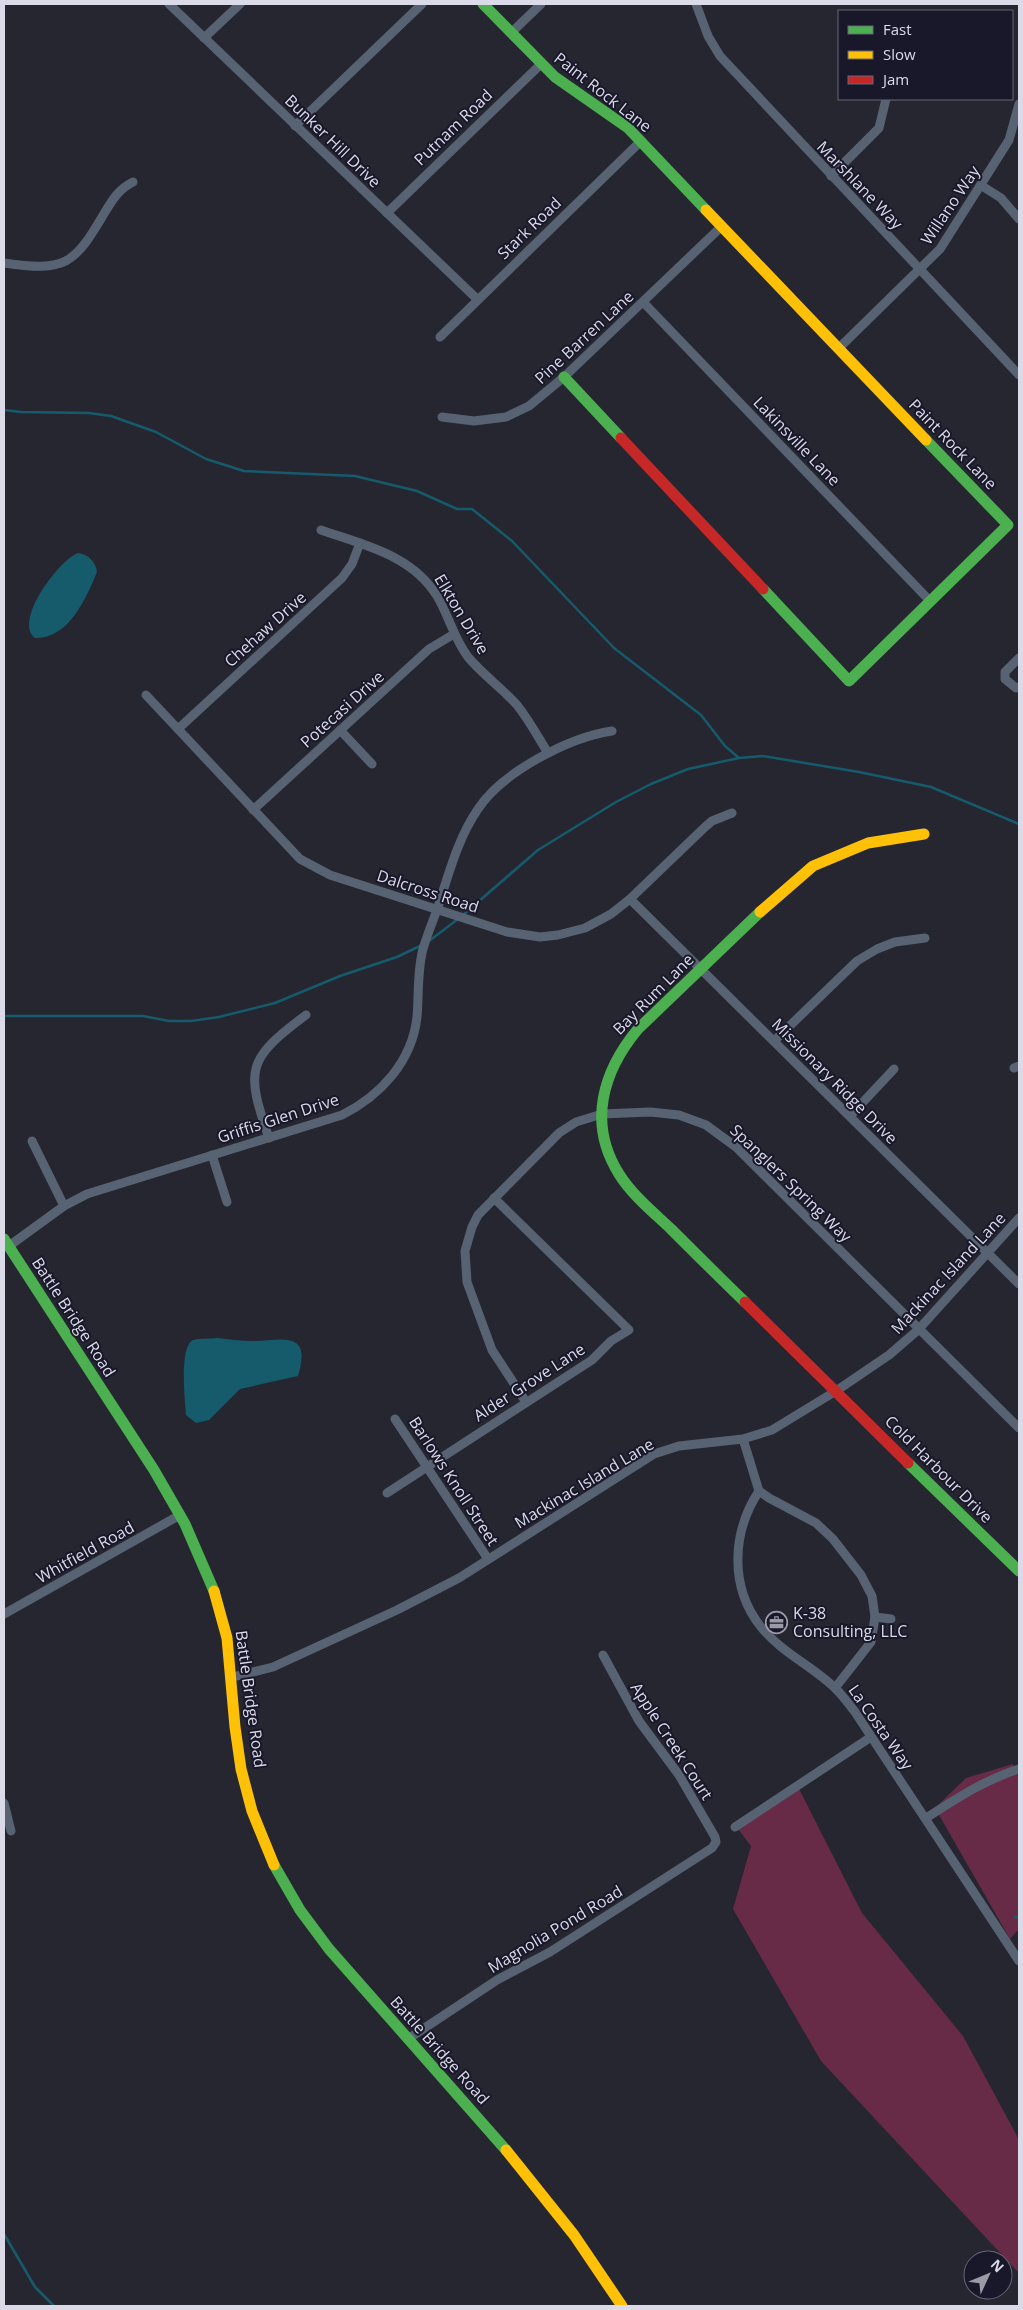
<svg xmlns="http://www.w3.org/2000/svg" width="1023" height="2310" viewBox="0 0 1023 2310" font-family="'Open Sans',sans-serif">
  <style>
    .green { fill: #672a47 }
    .water { fill: #165b6c }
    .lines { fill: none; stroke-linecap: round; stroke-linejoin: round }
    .stream { stroke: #165b6c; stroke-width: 2.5 }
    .street { stroke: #576372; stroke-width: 9 }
    .fast { stroke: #4caf50; stroke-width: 11 }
    .slow { stroke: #ffc107; stroke-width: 11 }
    .jam { stroke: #c62828; stroke-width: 11 }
    .labels { text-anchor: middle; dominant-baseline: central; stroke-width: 4; stroke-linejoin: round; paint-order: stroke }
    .street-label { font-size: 16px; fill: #dadae8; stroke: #19182b }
    .poi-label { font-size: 16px; fill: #dadae8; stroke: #19182b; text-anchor: start }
  </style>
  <rect width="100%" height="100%" fill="#262631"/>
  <g class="green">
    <path d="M1013 1764 1019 1778V1929L1010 1939 935 1808 966 1778Z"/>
    <path d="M797 1785 862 1913 963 2036 1016 2134 1019 2141V2273L821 2061 733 1909 751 1846 738 1829Z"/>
  </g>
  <g class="water">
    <path d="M78 553C88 554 96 562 97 572 86 598 69 639 35 638 13 621 59 560 78 553Z"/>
    <path d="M217 1338C229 1339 241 1341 252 1341 265 1342 285 1336 296 1343 305 1349 301 1366 298 1376L240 1389 209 1420 196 1423 186 1415C185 1402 179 1346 193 1340 199 1338 210 1339 217 1338Z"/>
  </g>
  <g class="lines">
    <g class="stream">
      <path d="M4 410 21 412 89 413 111 416 156 432 206 459 244 471 355 476 417 491 457 509H472L512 541 614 648 701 715 725 746 739 758"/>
      <path d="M463 915 538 850 616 802 651 784 688 769 739 758 763 756 859 772 931 787 1019 824"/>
      <path d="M429 941 458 919"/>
      <path d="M4 1016H143L169 1021H191L219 1017 275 1003 340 976 397 957 422 945"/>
      <path d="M1015 1917 1019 1918"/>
      <path d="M4 2234 35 2287 54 2306"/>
    </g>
    <g class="street">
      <path d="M169 4 477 299"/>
      <path d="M696 4 708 36 720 56 1019 375"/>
      <path d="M512 32 541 4"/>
      <path d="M204 38 240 4"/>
      <path d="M295 126 422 4"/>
      <path d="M831 176 879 128 886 99"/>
      <path d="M982 186 1001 198 1019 219"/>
      <path d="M387 213 541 64"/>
      <path d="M4 263C66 272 74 265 105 212 113 199 119 189 133 182"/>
      <path d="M643 302 930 601"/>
      <path d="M440 337 641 141"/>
      <path d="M839 348 940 249 1009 140 1019 104"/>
      <path d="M442 417 474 421 506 417 529 406 564 377 722 226"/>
      <path d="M321 530C364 545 412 555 437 596 449 616 454 639 468 657 483 675 502 688 517 705 529 720 538 737 548 753"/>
      <path d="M1019 658 1005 672V679L1016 688 1019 687"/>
      <path d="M146 695 300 859 330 875 507 932 540 937 558 935 585 928 611 914 630 899 705 827 712 821 732 813"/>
      <path d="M178 729 342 578 352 564 360 543"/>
      <path d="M340 730 372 764"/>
      <path d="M253 810 429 649 454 634"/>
      <path d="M630 899 1019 1284"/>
      <path d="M774 1041 857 961 877 949 895 942 925 938"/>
      <path d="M1014 1068 1019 1066"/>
      <path d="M850 1116 894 1069"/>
      <path d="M269 1138C245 1069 247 1059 306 1015"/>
      <path d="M32 1141 64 1206"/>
      <path d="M212 1155 227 1202"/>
      <path d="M9 1246 64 1206 87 1194 342 1115C380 1096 412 1062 417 1017 419 995 417 971 423 949 427 935 433 921 438 907 449 873 458 838 478 809 502 772 570 737 612 731"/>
      <path d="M526 1402 492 1350 467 1282 465 1251 472 1227 478 1215 559 1133 576 1122 602 1114 650 1112 679 1115 706 1125 736 1147 1019 1428"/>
      <path d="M395 1419 488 1559"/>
      <path d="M743 1439 759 1491 769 1498 816 1523 833 1539 861 1575 872 1596 875 1617 871 1642 835 1688"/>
      <path d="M759 1491C732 1532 729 1587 761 1627 781 1652 812 1666 835 1688 842 1695 849 1704 855 1712L1019 1961"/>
      <path d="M387 1493 592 1360 611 1341 629 1330 494 1198"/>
      <path d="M4 1614 180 1515"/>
      <path d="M875 1617 891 1619"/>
      <path d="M233 1677 273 1667 397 1610 459 1578 654 1454 679 1446 743 1439 772 1430 836 1391 889 1355 918 1330 1019 1218"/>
      <path d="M4 1803 11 1831"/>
      <path d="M926 1818C956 1799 984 1780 1019 1769"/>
      <path d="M735 1827 871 1737"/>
      <path d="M408 2039 497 1980 550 1952 712 1848 716 1842 715 1837 679 1775 639 1721 603 1655"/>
    </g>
    <g class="fast">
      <path d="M483 4 555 77 628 128 706 210"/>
      <path d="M564 377 621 438"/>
      <path d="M763 589 849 681 1008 525 926 440"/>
      <path d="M4 1239 154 1470 185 1524 214 1591"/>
      <path d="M745 1302C720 1278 696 1254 671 1229 653 1212 632 1195 619 1174 587 1123 603 1071 638 1029L760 912"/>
      <path d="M908 1463 1019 1571"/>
      <path d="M274 1865 300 1910 329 1949 506 2150"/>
    </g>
    <g class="slow">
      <path d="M706 210 926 440"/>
      <path d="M760 912 813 866 868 843 924 834"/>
      <path d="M214 1591 227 1638 235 1727 241 1769 252 1811 274 1865"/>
      <path d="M506 2150 574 2235 622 2306"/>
    </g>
    <g class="jam">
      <path d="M621 438 763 589"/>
      <path d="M745 1302 908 1463"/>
    </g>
  </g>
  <defs>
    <symbol id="office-ring" viewBox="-11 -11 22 22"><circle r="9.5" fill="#19182b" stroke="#9b9ba8" stroke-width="1.5"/><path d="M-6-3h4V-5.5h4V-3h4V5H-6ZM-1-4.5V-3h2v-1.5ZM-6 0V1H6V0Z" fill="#9b9ba8"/></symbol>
  </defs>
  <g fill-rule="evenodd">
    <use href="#office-ring" x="764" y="1610" width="25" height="25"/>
  </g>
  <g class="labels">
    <g class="street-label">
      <text transform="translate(603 92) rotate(38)">Paint Rock Lane</text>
      <text transform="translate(453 127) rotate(-44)">Putnam Road</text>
      <text transform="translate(333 141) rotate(44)">Bunker Hill Drive</text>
      <text transform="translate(860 185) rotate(46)">Marshlane Way</text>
      <text transform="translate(950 205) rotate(-56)">Willano Way</text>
      <text transform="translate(529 228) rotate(-44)">Stark Road</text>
      <text transform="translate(584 337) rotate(-43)">Pine Barren Lane</text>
      <text transform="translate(797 441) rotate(46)">Lakinsville Lane</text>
      <text transform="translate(953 444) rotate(46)">Paint Rock Lane</text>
      <text transform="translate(462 614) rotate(59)">Elkton Drive</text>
      <text transform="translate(265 629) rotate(-42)">Chehaw Drive</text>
      <text transform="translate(342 709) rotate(-42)">Potecasi Drive</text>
      <text transform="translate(428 891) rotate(18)">Dalcross Road</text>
      <text transform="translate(653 994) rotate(-45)">Bay Rum Lane</text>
      <text transform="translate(835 1081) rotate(45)">Missionary Ridge Drive</text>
      <text transform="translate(278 1118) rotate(-18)">Griffis Glen Drive</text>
      <text transform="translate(791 1183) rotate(44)">Spanglers Spring Way</text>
      <text transform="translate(948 1273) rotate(-47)">Mackinac Island Lane</text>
      <text transform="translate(74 1317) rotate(57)">Battle Bridge Road</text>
      <text transform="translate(529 1382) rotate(-33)">Alder Grove Lane</text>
      <text transform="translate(939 1469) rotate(45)">Cold Harbour Drive</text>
      <text transform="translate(454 1481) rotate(57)">Barlows Knoll Street</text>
      <text transform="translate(584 1483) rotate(-31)">Mackinac Island Lane</text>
      <text transform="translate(85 1552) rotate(-29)">Whitfield Road</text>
      <text transform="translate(251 1699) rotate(82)">Battle Bridge Road</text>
      <text transform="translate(881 1727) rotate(55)">La Costa Way</text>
      <text transform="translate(672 1741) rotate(57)">Apple Creek Court</text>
      <text transform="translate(555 1929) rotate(-31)">Magnolia Pond Road</text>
      <text transform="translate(440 2050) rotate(48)">Battle Bridge Road</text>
    </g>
    <g class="poi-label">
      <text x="793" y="1613">K-38<tspan x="793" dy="18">Consulting, LLC</tspan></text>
    </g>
  </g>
  <rect width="1023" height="2310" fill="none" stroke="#dadae8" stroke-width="10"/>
  <rect x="838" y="10" width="175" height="90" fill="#19182b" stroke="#666677"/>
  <rect x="848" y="26" width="25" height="8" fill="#4caf50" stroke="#666677"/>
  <text x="883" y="35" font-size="15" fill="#dadae8">Fast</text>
  <rect x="848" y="51" width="25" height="8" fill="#ffc107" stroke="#666677"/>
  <text x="883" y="60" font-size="15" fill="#dadae8">Slow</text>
  <rect x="848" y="76" width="25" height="8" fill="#c62828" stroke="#666677"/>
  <text x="883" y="85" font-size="15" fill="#dadae8">Jam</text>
  <g transform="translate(988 2275) rotate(46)"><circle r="24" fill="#19182b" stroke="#666677"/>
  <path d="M0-4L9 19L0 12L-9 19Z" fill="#9b9ba8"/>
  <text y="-8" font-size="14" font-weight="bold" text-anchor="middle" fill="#dadae8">N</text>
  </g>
</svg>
